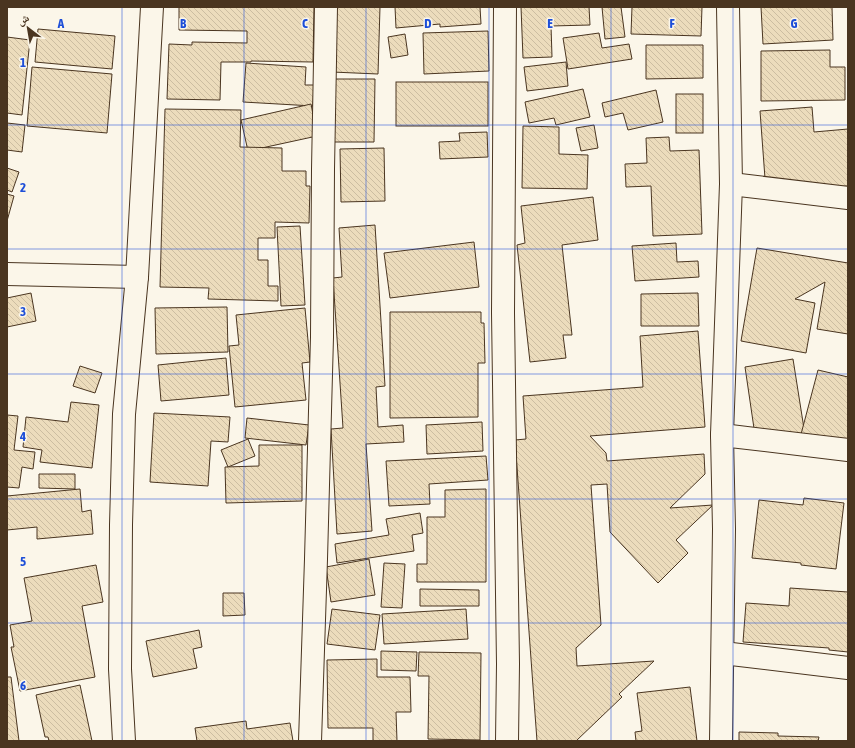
<svg xmlns="http://www.w3.org/2000/svg" width="855" height="748" viewBox="0 0 855 748" font-family="'Asap Condensed','Noto Naskh Arabic',sans-serif">
  <style>
    .building { fill: url(#building-back-hatch); stroke: #4a3520 }
    .lines { fill: none; stroke-linecap: round; stroke-linejoin: round }
    .minor-casing { stroke: #4a3520; stroke-width: 24 }
    .minor { stroke: #fbf6e9; stroke-width: 22 }
    .grid { fill: none; stroke: #1d4ed8; stroke-width: 1; stroke-opacity: 0.55 }
    .grid-label { font-size: 13px; text-anchor: middle; font-weight: bold; fill: #1d4ed8; stroke: #fbf6e9; stroke-width: 3; stroke-linejoin: round; paint-order: stroke }
  </style>
  <defs>
    <pattern id="building-back-hatch" width="6" height="6" patternUnits="userSpaceOnUse"><rect width="6" height="6" fill="#ecdcbc"/><path d="M-1 5l2 2M0 0l6 6M5-1l2 2" fill="none" stroke="#ccbda1"/></pattern>
  </defs>
  <rect width="100%" height="100%" fill="#fbf6e9"/>
  <g class="building">
    <path d="M179 7H314L313 62 251 61V62H221L220 100 167 99 169 44 192 45V42L247 43V31L179 30Z"/>
    <path d="M334 7H380L378 74 332 72Z"/>
    <path d="M395 7H480L481 24 440 27V24L396 28Z"/>
    <path d="M521 7H589L590 25 551 26 552 57 523 58Z"/>
    <path d="M602 7H621L625 37 605 39Z"/>
    <path d="M632 7H702L701 36 631 34Z"/>
    <path d="M761 7H832L833 40 763 44Z"/>
    <path d="M38 29 115 36 112 69 35 62Z"/>
    <path d="M488 31 489 71 424 74 423 33Z"/>
    <path d="M599 33 602 48 629 44 632 59 568 69 563 38Z"/>
    <path d="M405 34 408 55 391 58 388 37Z"/>
    <path d="M7 37 30 40 22 115 7 113Z"/>
    <path d="M646 45H703V78L646 79Z"/>
    <path d="M830 50V67H845V100L761 101V51Z"/>
    <path d="M566 62 568 86 527 91 524 67Z"/>
    <path d="M246 63 306 67 305 85H314L313 106 243 102Z"/>
    <path d="M32 67 112 74 107 133 27 126Z"/>
    <path d="M335 79H375L374 142H334Z"/>
    <rect x="396" y="82" width="92" height="44"/>
    <path d="M583 89 590 117 556 125 554 118 529 123 525 102Z"/>
    <path d="M656 90 663 122 628 130 623 113 605 117 602 103Z"/>
    <rect x="676" y="94" width="27" height="39"/>
    <path d="M311 104 317 136 248 151 241 120Z"/>
    <path d="M812 107 814 132 848 129V186L766 192 760 111Z"/>
    <path d="M165 109 241 110 240 147 282 148V171H306V186H310L309 223 275 222V238H258V260H268V286H278V301L208 299 209 288 160 287Z"/>
    <path d="M7 123 25 125 22 152 7 150Z"/>
    <path d="M594 125 598 148 581 151 576 128Z"/>
    <path d="M523 126 559 127V154L588 155 587 189 522 188Z"/>
    <path d="M487 132 488 157 440 159 439 142 460 141 459 133Z"/>
    <path d="M669 137 670 151 699 150 702 234 653 236 651 186 626 187 625 164 647 163 646 138Z"/>
    <path d="M384 148 385 201 341 202 340 149Z"/>
    <path d="M7 168 19 172 12 192 7 190Z"/>
    <path d="M7 194 14 196 7 221Z"/>
    <path d="M593 197 598 240 562 245 572 335H563L566 358 530 362 517 245 525 243 521 206Z"/>
    <path d="M375 225 385 386 376 387 378 427 403 425 404 442 366 444 372 531 337 534 331 429 343 428 333 278 342 277 339 228Z"/>
    <path d="M300 226 305 305 281 306 277 227Z"/>
    <path d="M474 242 479 287 390 298 384 253Z"/>
    <path d="M676 243 677 262 698 261 699 277 635 281 632 246Z"/>
    <path d="M757 248 848 263V334L817 329 825 282 795 299 815 303 806 353 741 341Z"/>
    <path d="M31 293 36 321 7 327V298Z"/>
    <path d="M698 293 699 326H641V294Z"/>
    <path d="M227 307 228 352 156 354 155 308Z"/>
    <path d="M305 308 310 362 302 363 306 400 235 407 229 346 239 345 236 315Z"/>
    <path d="M390 312H481V323H484L485 363H478V417L390 418Z"/>
    <path d="M698 331 705 427 590 436 606 453 607 461 704 454 705 474 670 508 713 505 676 540 688 553 658 583 610 532 607 484 591 485 601 625 576 648 577 666 654 661 619 694 622 697 576 741H537L515 440 526 439 523 396 643 387 640 336Z"/>
    <path d="M226 358 229 395 161 401 158 365Z"/>
    <path d="M793 359 805 435 756 442 745 367Z"/>
    <path d="M80 366 102 373 95 393 73 386Z"/>
    <path d="M818 370 848 377V450L800 438Z"/>
    <path d="M71 402 99 405 92 468 40 462 42 450 23 447 26 417 68 422Z"/>
    <path d="M154 413 230 417 228 442 211 441 208 486 150 482Z"/>
    <path d="M7 415 18 416 14 450 35 452 33 469 22 467 19 488 7 487Z"/>
    <path d="M247 418 309 425 306 445 245 438Z"/>
    <path d="M482 422 483 451 427 454 426 425Z"/>
    <path d="M248 439 255 456 228 467 221 450Z"/>
    <path d="M259 445H302V501L226 503 225 467 259 466Z"/>
    <path d="M486 456 488 480 429 484 430 504 389 506 386 461Z"/>
    <path d="M39 474H75V489L39 488Z"/>
    <path d="M80 489 82 512 91 510 93 534 37 539V527L7 530V496Z"/>
    <path d="M486 489V582H417V564H427V517H445V490Z"/>
    <path d="M804 498 844 503 836 569 801 565V563L752 558 759 500 803 505Z"/>
    <path d="M420 513 423 533 412 535 414 551 337 563 335 544 389 535 386 519Z"/>
    <path d="M369 559 375 595 331 602 326 567Z"/>
    <path d="M384 563 405 564 402 608 381 607Z"/>
    <path d="M96 565 103 602 82 606 95 677 20 691 11 647H14L10 625 32 621 24 578Z"/>
    <path d="M790 588 848 592V652L829 650V648L743 642 746 603 789 606Z"/>
    <path d="M420 589 479 590V606H420Z"/>
    <path d="M223 593H244L245 615 223 616Z"/>
    <path d="M332 609 380 615 375 650 327 644Z"/>
    <path d="M466 609 468 639 384 644 382 614Z"/>
    <path d="M199 630 202 647 193 649 197 668 153 677 146 641Z"/>
    <path d="M381 651 417 652 416 671 381 670Z"/>
    <path d="M419 652 481 653 480 740 428 739 429 676H418Z"/>
    <path d="M377 659V677H410L411 712H396L397 741H373V728H328L327 660Z"/>
    <path d="M7 677H11L19 741H7Z"/>
    <path d="M80 685 92 741H49L48 737H45L36 695Z"/>
    <path d="M690 687 697 741H636L635 732 642 731 637 693Z"/>
    <path d="M246 721 247 729 290 723 293 741H197L195 728Z"/>
    <path d="M739 732 778 733V736L819 737 818 741H739Z"/>
  </g>
  <g class="lines">
    <defs>
      <g id="minor">
        <path d="M505 7 503 313 508 664 507 741"/>
        <path d="M731 184 848 198"/>
        <path d="M7 274 137 277"/>
        <path d="M722 435 848 450"/>
        <path d="M723 653 848 668"/>
        <path d="M124 741 120 669 121 525 124 414 137 277 152 7"/>
        <path d="M310 741 316 559 322 337 323 169 326 7"/>
        <path d="M721 741 724 529 722 435 731 184 728 7"/>
      </g>
    </defs>
    <use href="#minor" class="minor-casing"/>
    <use href="#minor" class="minor"/>
  </g>
  <path class="grid" d="M122 7V741M244 7V741M366 7V741M489 7V741M611 7V741M733 7V741M7 125H848M7 249H848M7 374H848M7 499H848M7 623H848"/>
  <g class="grid-label">
    <text x="61" y="28">A</text>
    <text x="183" y="28">B</text>
    <text x="305" y="28">C</text>
    <text x="428" y="28">D</text>
    <text x="550" y="28">E</text>
    <text x="672" y="28">F</text>
    <text x="794" y="28">G</text>
    <text x="23" y="67">1</text>
    <text x="23" y="192">2</text>
    <text x="23" y="316">3</text>
    <text x="23" y="441">4</text>
    <text x="23" y="566">5</text>
    <text x="23" y="690">6</text>
  </g>
  <rect width="855" height="748" fill="none" stroke="#4a3520" stroke-width="16"/>
  <g transform="translate(28 28) rotate(329)" stroke="#fbf6e9" stroke-width="3" paint-order="stroke">
  <path d="M0-3L7 15L0 10L-7 15Z" fill="#4a3520"/>
  <text y="-6" font-size="11" font-weight="bold" text-anchor="middle" fill="#4a3520">ش</text>
  </g>
</svg>
